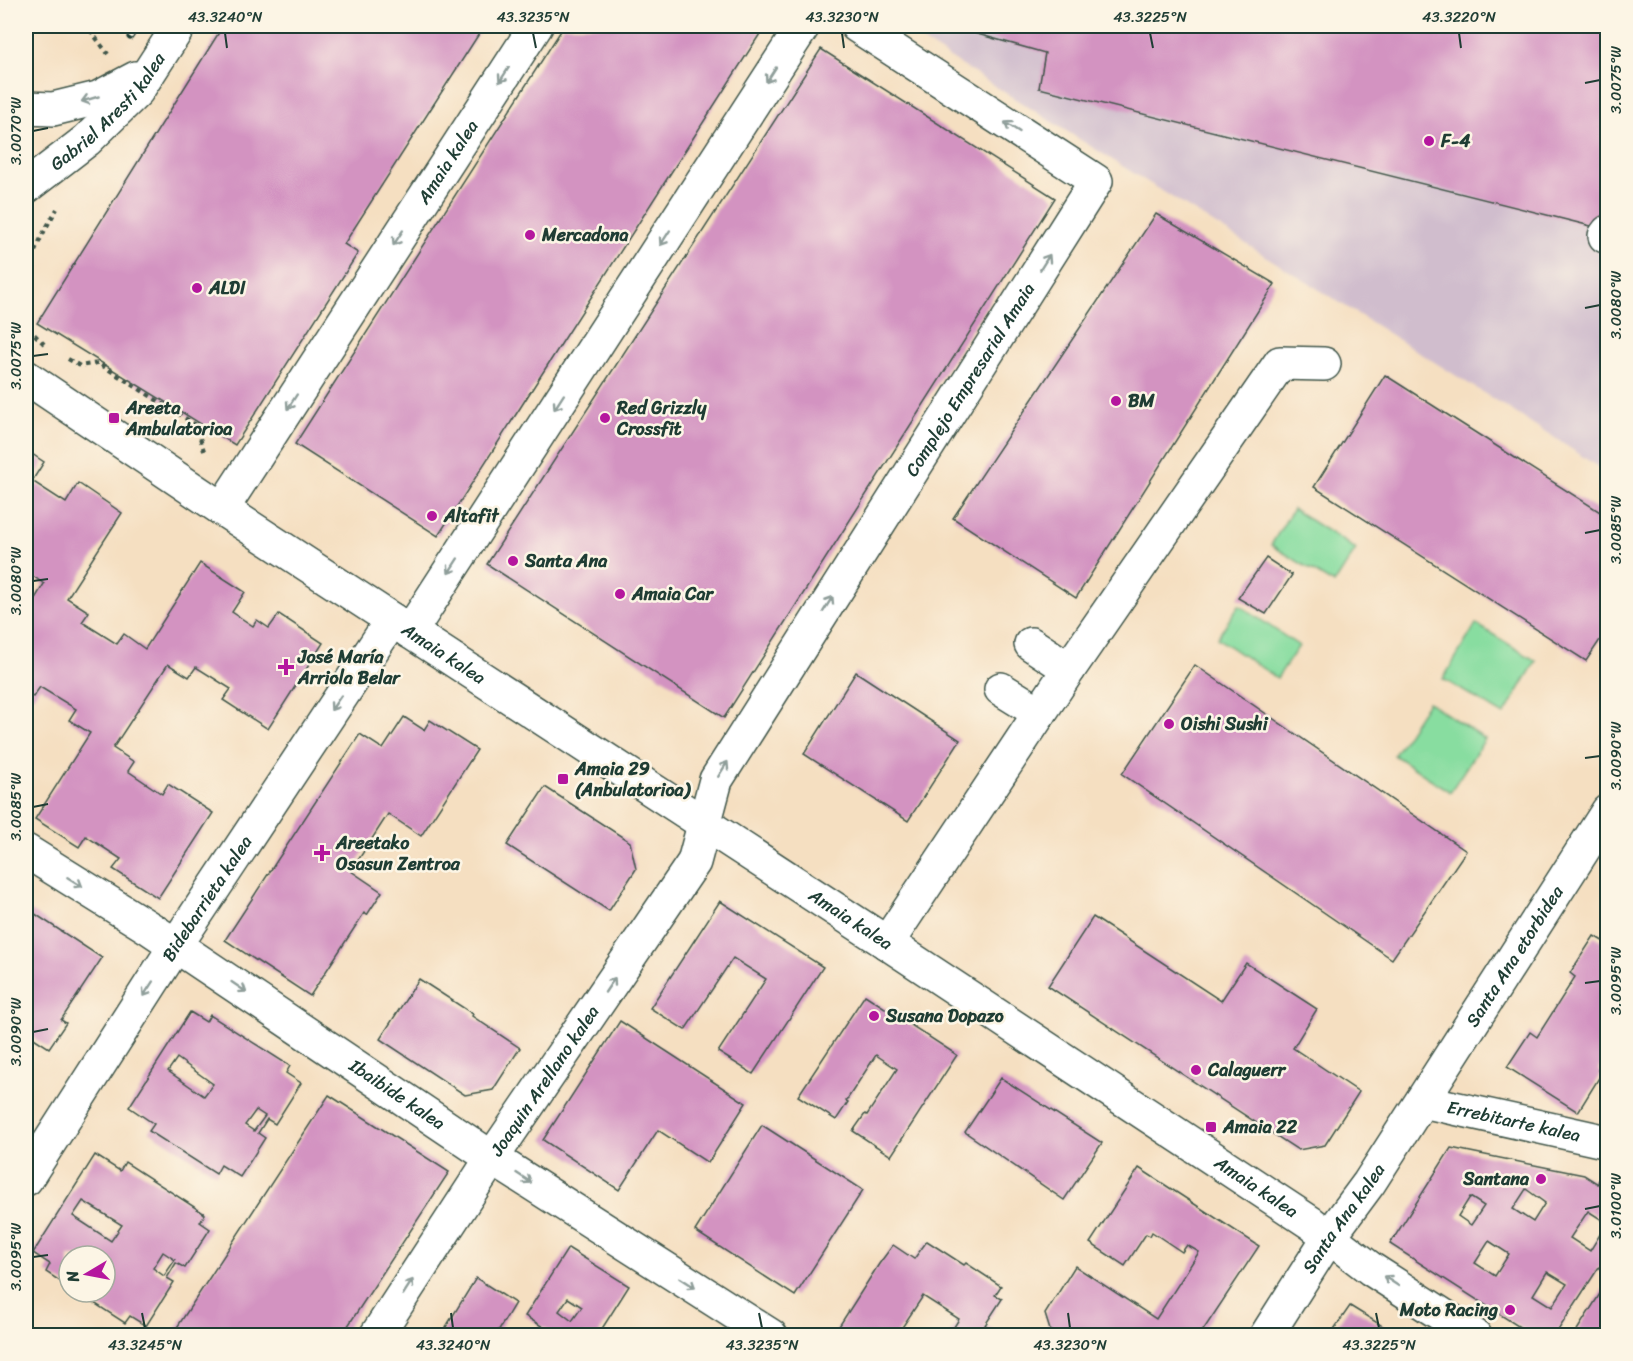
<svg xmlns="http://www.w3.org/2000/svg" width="1633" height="1361" viewBox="0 0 1633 1361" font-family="Sriracha,sans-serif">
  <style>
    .industrial { fill: #d0bdcd }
    .green { fill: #88dda0; stroke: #548d6a; stroke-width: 1.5 }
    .building { fill: #d393c1; fill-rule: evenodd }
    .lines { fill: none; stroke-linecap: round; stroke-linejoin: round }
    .minor-casing { stroke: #3f5549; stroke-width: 36 }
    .path { stroke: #3f5549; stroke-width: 4; stroke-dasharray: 4.5 4.5; stroke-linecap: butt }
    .minor { stroke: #fff; stroke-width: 33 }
    .rail-casing { stroke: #1f3d34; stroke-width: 7 }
    .rail { stroke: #fcf5e5; stroke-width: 4.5; stroke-dasharray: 14; stroke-linecap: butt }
    .oneway { stroke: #8f9e9a }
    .ticks { fill: none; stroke: #1f3d34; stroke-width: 2 }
    .poi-dot { fill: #b5179e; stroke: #fcf5e5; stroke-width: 2 }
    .labels { text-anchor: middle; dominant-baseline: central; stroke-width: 5; stroke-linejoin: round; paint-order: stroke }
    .street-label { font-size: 18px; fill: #1f3d34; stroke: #fcf5e5 }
    .poi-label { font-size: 18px; font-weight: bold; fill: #1f3d34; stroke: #fcf5e5; text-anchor: start }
    .neatline { fill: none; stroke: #1f3d34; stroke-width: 2 }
    .ticks-label { font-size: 15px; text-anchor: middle; fill: #1f3d34 }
  </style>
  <rect width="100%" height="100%" fill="#fcf5e5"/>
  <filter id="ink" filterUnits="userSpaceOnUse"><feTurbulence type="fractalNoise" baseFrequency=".0167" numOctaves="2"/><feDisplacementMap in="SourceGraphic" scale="12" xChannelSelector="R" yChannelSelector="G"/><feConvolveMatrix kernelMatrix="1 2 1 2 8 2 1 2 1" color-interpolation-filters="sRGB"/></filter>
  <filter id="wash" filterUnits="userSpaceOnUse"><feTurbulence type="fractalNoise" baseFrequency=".008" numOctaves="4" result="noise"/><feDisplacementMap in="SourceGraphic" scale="24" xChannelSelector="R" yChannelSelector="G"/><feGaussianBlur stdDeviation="1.35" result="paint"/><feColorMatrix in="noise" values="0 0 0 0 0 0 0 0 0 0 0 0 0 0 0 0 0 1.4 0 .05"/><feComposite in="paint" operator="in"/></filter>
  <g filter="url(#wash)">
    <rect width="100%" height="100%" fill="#f5dfc1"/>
    <path class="industrial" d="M899 26H1607V473L1552 436Z"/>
    <g class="green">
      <path d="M1293 509 1356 549 1334 584 1271 545Z"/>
      <path d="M1239 605 1299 646 1277 678 1217 638Z"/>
      <path d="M1476 624 1536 661 1504 715 1443 679Z"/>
      <path d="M1428 702 1485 739 1450 792 1394 755Z"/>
    </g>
    <g id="blocks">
      <g class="building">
        <path d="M223 26H484L344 244 358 253 235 445 37 323Z"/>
        <path d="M564 26H765L438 536 295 444Z"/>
        <path d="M949 26H1608V194L1599 228 1039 88 1045 53Z"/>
        <path d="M821 49 1055 198 724 718 487 564Z"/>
        <path d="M1156 214 1275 284 1076 598 953 518Z"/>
        <path d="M1385 375 1608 517V628L1586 661 1314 487Z"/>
        <path d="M26 450 44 462 32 481 66 503 78 483 122 513 67 598 89 612 82 622 117 644 124 634 145 649 200 563 245 592 232 612 253 626 257 620 269 628 279 614 323 643 268 729 223 700 231 689 196 667 189 677 168 664 113 748 134 762 128 771 162 794 168 784 213 813 158 898 113 869 121 859 86 836 79 847 35 819 90 733 69 720 76 709 40 687 33 697 26 692V613L44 584 26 571V565L30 558 26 555Z"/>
        <path d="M1266 558 1292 575 1266 614 1238 598Z"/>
        <path d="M1195 665 1466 851 1392 959 1122 774Z"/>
        <path d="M856 672 960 740 908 821 804 754Z"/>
        <path d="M404 717 424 730 430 720 477 750 421 836 388 814 351 871 382 892 367 915 364 913 310 996 225 940 360 734 383 749Z"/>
        <path d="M545 787 630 842 636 869 609 911 507 845Z"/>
        <path d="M720 901 823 967 753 1074 718 1052 766 979 733 958 685 1030 650 1008Z"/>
        <path d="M26 908 102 958 61 1020 66 1023 49 1048 26 1033Z"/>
        <path d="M1093 917 1221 1001 1246 963 1317 1009 1293 1048 1359 1092 1325 1145 1298 1150 1048 986Z"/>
        <path d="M1594 936 1608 944V1056L1598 1070 1602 1073 1578 1112 1507 1067 1530 1032 1537 1037 1575 977 1570 973Z"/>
        <path d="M419 979 473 1014 472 1016 520 1048 493 1090 465 1095 380 1039Z"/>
        <path d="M865 995 957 1055 891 1156 853 1131 865 1114 867 1115 897 1069 876 1055 846 1101 848 1102 836 1120 798 1096Z"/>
        <path d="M190 1012 206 1022 210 1015 290 1066 286 1073 301 1083 275 1124 267 1119 258 1133 265 1138 240 1177 221 1165 216 1174 149 1131 154 1124 129 1107ZM177 1058 213 1084 204 1096 168 1071ZM256 1110 265 1116 254 1131 245 1125Z"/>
        <path d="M620 1021 746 1103 708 1163 658 1130 619 1190 543 1140Z"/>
        <path d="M1001 1078 1102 1143 1064 1200 965 1132Z"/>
        <path d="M329 1095 449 1172 342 1335H172Z"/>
        <path d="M762 1125 863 1190 795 1296 695 1231Z"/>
        <path d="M1451 1148 1584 1175 1598 1184 1599 1178 1608 1183V1258L1601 1269 1599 1267 1555 1335H1532L1390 1244ZM1526 1189 1545 1203 1533 1222 1513 1209ZM1470 1197 1484 1206 1471 1225 1458 1216ZM1588 1211 1607 1223 1590 1251 1570 1238ZM1489 1241 1509 1254 1495 1276 1475 1263ZM1547 1272 1567 1284 1552 1307 1533 1295Z"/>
        <path d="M95 1155 120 1171 125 1162 205 1214 200 1222 210 1229 185 1268 176 1263 167 1278 174 1282 146 1326 130 1316 125 1323 77 1292H105V1256H69V1287L46 1272 50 1264 33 1253ZM83 1201 122 1225 111 1241 73 1216ZM163 1252 175 1260 164 1276 153 1268Z"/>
        <path d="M1139 1168 1259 1246 1200 1335H1058L1050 1330 1045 1314 1075 1266 1156 1319 1199 1252 1187 1245 1182 1252 1152 1232 1150 1236 1146 1234 1125 1266 1090 1243Z"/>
        <path d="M927 1241 964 1265 966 1263 1001 1286 995 1295 1002 1299 985 1325 998 1334 997 1335H949L959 1319 923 1296 897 1335H843L836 1331 879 1264 893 1245 914 1259Z"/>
        <path d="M568 1248 629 1286 598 1335H556L525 1316ZM568 1298 582 1307 572 1321 559 1311Z"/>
        <path d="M476 1278 515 1303 497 1333 502 1335H441Z"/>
        <path d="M1603 1289 1608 1292V1335H1574Z"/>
        <path d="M1350 1306 1397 1335H1330Z"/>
      </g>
    </g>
  </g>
  <g filter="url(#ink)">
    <use href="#blocks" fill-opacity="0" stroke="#3f5549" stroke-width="1.5"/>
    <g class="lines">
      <defs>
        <g id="minor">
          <path d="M26 108 53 109 98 98 136 78"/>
          <path id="s1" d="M26 187 87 140 137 91 179 26"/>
          <path d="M1605 236 1608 232"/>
          <path id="s2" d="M26 377 222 509 887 943 1311 1223 1371 1269 1475 1336"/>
          <path id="s3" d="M222 509 536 26"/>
          <path d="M410 632 803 26"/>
          <path d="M1031 644 1069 669"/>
          <path d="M1001 689 1040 713"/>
          <path id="s4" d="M26 851 151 929 492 1158 771 1336"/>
          <path d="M887 943 1069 669 1280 363 1324 364"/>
          <path id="s5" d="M1422 1101 1608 1142"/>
          <path id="s6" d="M26 1179 176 945 392 620"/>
          <path id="s7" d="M376 1336 492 1158 694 862 716 780 1096 181 857 26"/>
          <path id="s8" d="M1266 1336 1329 1237 1369 1183 1608 811"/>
        </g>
      </defs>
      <use href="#minor" class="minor-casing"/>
      <g class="path">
        <path d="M90 30 108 54"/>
        <path d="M26 286C29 259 43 232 57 209"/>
        <path d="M26 320V326L46 346"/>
        <path d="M68 359 80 366 98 363 196 425 205 454"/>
      </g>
      <use href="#minor" class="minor"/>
      <defs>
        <g id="rail">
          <path d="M113 28 114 26"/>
          <path d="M130 37 137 26"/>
        </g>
      </defs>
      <use href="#rail" class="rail-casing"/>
      <use href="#rail" class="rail"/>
    </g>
    <defs><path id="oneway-shaft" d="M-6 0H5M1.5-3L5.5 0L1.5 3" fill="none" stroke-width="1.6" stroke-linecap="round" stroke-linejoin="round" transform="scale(1.5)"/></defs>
    <g class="oneway">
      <use href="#oneway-shaft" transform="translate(504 75) rotate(123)"/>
      <use href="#oneway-shaft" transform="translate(771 75) rotate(123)"/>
      <use href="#oneway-shaft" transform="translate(90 99) rotate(164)"/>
      <use href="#oneway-shaft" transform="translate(1012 127) rotate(-147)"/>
      <use href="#oneway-shaft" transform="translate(398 238) rotate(123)"/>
      <use href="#oneway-shaft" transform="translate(665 238) rotate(123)"/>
      <use href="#oneway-shaft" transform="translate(1045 262) rotate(-58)"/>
      <use href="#oneway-shaft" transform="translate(292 402) rotate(123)"/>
      <use href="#oneway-shaft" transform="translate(559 402) rotate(123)"/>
      <use href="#oneway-shaft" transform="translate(453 566) rotate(123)"/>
      <use href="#oneway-shaft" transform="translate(828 604) rotate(-58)"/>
      <use href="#oneway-shaft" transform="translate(336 703) rotate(124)"/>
      <use href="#oneway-shaft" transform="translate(723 769) rotate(-58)"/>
      <use href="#oneway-shaft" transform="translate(75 882) rotate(32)"/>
      <use href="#oneway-shaft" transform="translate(610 985) rotate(-56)"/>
      <use href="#oneway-shaft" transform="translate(239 987) rotate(34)"/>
      <use href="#oneway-shaft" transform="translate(148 989) rotate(123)"/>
      <use href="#oneway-shaft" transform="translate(524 1178) rotate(33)"/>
      <use href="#oneway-shaft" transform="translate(1391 1281) rotate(-147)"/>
      <use href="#oneway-shaft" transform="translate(688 1283) rotate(33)"/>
      <use href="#oneway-shaft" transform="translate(408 1287) rotate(-57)"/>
    </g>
  </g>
  <path class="ticks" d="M225 33 227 48M533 33 536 48M842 33 844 48M1150 33 1153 48M1459 33 1461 48M1585 83 1600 80M33 131 48 128M1585 308 1600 305M33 356 48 354M1585 533 1600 530M33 581 48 579M1585 758 1600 756M33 807 48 804M1585 983 1600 981M33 1032 48 1029M1585 1209 1600 1206M33 1257 48 1255M142 1313 145 1328M451 1313 453 1328M759 1313 762 1328M1068 1313 1070 1328M1376 1313 1379 1328"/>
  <g class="poi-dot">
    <circle cx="1429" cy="141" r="6"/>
    <circle cx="530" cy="235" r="6"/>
    <circle cx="197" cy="288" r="6"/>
    <circle cx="1116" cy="401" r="6"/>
    <rect x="108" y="412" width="12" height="12" rx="3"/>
    <circle cx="605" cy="418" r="6"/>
    <circle cx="432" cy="516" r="6"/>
    <circle cx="513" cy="561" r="6"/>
    <circle cx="620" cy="594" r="6"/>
    <path d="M283 658h6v6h6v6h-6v6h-6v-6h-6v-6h6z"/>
    <circle cx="1169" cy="724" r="6"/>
    <rect x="557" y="773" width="12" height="12" rx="3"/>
    <path d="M319 844h6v6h6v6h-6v6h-6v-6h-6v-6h6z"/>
    <circle cx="874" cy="1016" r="6"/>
    <circle cx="1196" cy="1070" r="6"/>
    <rect x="1205" y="1121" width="12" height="12" rx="3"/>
    <circle cx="1541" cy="1179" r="6"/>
    <circle cx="1510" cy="1310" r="6"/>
  </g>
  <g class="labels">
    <g class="street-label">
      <text stroke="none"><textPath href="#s1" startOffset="112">Gabriel Aresti kalea</textPath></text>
      <text stroke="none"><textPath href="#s3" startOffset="414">Amaia kalea</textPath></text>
      <text stroke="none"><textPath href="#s7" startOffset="1130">Complejo Empresarial Amaia</textPath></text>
      <text stroke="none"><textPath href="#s2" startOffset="501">Amaia kalea</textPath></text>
      <text stroke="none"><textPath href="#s6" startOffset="334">Bidebarrieta kalea</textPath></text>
      <text stroke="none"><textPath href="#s2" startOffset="987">Amaia kalea</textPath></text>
      <text stroke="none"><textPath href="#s8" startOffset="454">Santa Ana etorbidea</textPath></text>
      <text stroke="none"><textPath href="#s7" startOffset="306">Joaquin Arellano kalea</textPath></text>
      <text stroke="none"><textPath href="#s4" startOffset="444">Ibaibide kalea</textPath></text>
      <text stroke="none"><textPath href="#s5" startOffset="94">Errebitarte kalea</textPath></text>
      <text stroke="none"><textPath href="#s2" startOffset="1473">Amaia kalea</textPath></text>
      <text stroke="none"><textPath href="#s8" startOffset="141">Santa Ana kalea</textPath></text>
    </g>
    <g class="poi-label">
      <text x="1441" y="141">F-4</text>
      <text x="542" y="235">Mercadona</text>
      <text x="209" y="288">ALDI</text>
      <text x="1128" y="401">BM</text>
      <text x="126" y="408">Areeta<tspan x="126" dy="21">Ambulatorioa</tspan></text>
      <text x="617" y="408">Red Grizzly<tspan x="617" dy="21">Crossfit</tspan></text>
      <text x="444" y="516">Altafit</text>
      <text x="525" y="561">Santa Ana</text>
      <text x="632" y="594">Amaia Car</text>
      <text x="298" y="657">José María<tspan x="298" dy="21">Arriola Belar</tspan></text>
      <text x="1181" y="724">Oishi Sushi</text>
      <text x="575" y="769">Amaia 29<tspan x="575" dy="21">(Anbulatorioa)</tspan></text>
      <text x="336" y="843">Areetako<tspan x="336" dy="21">Osasun Zentroa</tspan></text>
      <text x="886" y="1016">Susana Dopazo</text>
      <text x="1208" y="1070">Calaguerr</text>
      <text x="1223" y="1127">Amaia 22</text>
      <text x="1529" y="1179" text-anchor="end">Santana</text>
      <text x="1498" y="1310" text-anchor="end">Moto Racing</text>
    </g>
  </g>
  <rect width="1633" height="1361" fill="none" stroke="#fcf5e5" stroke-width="66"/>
  <g transform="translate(87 1274) rotate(260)"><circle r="28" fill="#fcf5e5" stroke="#a4ab9e" stroke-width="1.5"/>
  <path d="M0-4.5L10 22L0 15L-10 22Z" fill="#b5179e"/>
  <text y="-9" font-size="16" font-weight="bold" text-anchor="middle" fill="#1f3d34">N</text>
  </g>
  <rect x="33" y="33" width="1567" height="1295" class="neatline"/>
  <g class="ticks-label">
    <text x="225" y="22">43.3240°N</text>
    <text x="533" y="22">43.3235°N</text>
    <text x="842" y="22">43.3230°N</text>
    <text x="1150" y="22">43.3225°N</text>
    <text x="1459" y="22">43.3220°N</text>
    <text transform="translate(1616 80) rotate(-90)" y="5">3.0075°W</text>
    <text transform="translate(16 131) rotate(-90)" y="5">3.0070°W</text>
    <text transform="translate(1616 305) rotate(-90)" y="5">3.0080°W</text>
    <text transform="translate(16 356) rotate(-90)" y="5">3.0075°W</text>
    <text transform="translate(1616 530) rotate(-90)" y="5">3.0085°W</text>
    <text transform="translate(16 581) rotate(-90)" y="5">3.0080°W</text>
    <text transform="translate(1616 756) rotate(-90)" y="5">3.0090°W</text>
    <text transform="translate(16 807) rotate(-90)" y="5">3.0085°W</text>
    <text transform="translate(1616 981) rotate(-90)" y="5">3.0095°W</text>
    <text transform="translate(16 1032) rotate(-90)" y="5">3.0090°W</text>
    <text transform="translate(1616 1206) rotate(-90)" y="5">3.0100°W</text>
    <text transform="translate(16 1257) rotate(-90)" y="5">3.0095°W</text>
    <text x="145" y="1350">43.3245°N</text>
    <text x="453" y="1350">43.3240°N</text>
    <text x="762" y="1350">43.3235°N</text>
    <text x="1070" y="1350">43.3230°N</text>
    <text x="1379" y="1350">43.3225°N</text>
  </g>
</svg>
